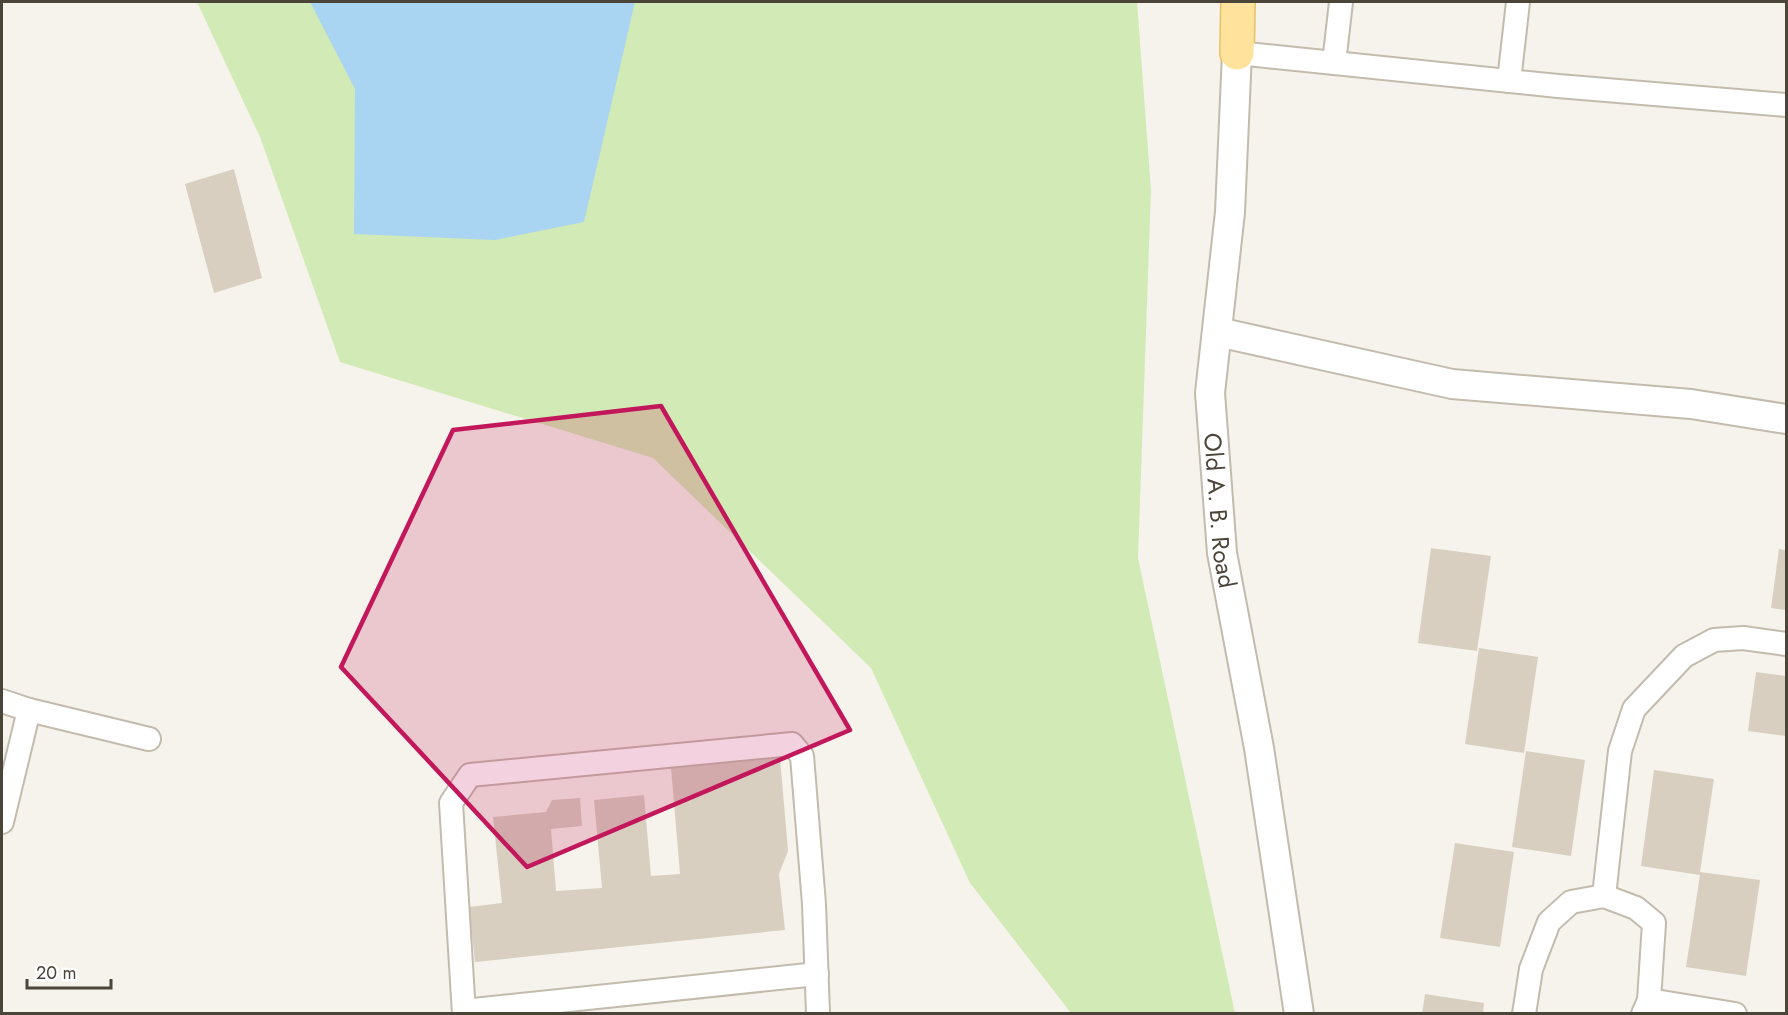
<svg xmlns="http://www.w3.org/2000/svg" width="1788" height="1015" viewBox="0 0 1788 1015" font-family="Jost,sans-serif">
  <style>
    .green { fill: #d2eab5 }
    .water { fill: #a9d4f2 }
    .building { fill: #d8cfc1 }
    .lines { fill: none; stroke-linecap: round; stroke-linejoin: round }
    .minor-casing { stroke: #c2bbae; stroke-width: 26 }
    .tertiary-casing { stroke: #c2bbae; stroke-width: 32 }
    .primary-casing { stroke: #e6c16a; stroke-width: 36 }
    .minor { stroke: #fff; stroke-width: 22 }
    .tertiary { stroke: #fff; stroke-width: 28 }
    .primary { stroke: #ffe39c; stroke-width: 33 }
    .marked { fill: #c2185b; fill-opacity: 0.2; stroke: #c2185b; stroke-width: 4.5; stroke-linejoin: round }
    .labels { text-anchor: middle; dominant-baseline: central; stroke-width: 4.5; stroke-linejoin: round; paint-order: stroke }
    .street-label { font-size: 24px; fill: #4b4439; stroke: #fff }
  </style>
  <rect width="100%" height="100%" fill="#f6f3ec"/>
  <path class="green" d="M197 2H1137L1151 190 1138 558 1235 1013H1071L970 883 871 668 653 458 340 362 260 137Z"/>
  <path class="water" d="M310 2H635L584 222 495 240 354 234 355 89Z"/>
  <g class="building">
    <path d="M234 169 262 278 214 293 185 184Z"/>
    <path d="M1431 548 1491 556 1477 651 1418 643Z"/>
    <path d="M1779 549 1786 550V610L1771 608Z"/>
    <path d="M1479 648 1538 657 1524 753 1465 744Z"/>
    <path d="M1756 672 1786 676V736L1748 731Z"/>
    <path d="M1526 751 1585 760 1571 856 1512 847Z"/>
    <path d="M780 758 788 851 779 874 785 930 475 962 469 907 502 903 493 817 546 812 552 800 580 798 582 826 551 829 556 891 602 888 594 800 644 795 651 876 680 874 671 768Z"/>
    <path d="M1654 770 1714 779 1700 872 1760 880 1746 976 1686 967 1700 875 1641 866Z"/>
    <path d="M1455 843 1514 852 1500 947 1440 938Z"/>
    <path d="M1425 994 1484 1003 1483 1014H1422Z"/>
  </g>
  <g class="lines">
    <defs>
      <g id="minor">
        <path d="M1237 53 1558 86 1786 105"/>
        <path d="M1334 63 1341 2"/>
        <path d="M1509 81 1518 2"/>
        <path d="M2 701 29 710 149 739"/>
        <path d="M2 822 29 710"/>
        <path d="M1604 896 1620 751 1634 709 1684 656 1714 640 1743 638 1786 644"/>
        <path d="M1649 1000 1735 1014"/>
        <path d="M464 1011 817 974"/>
        <path d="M464 1014 451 803 470 775 792 744 802 756 814 904 818 1014"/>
        <path d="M1524 1014 1531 969 1549 922 1571 902 1604 896 1636 908 1654 923 1649 1000 1643 1014"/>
      </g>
      <g id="tertiary">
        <path id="s1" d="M1237 53 1230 212 1210 393 1222 553 1259 748 1299 1014"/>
        <path d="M1218 332 1452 384 1691 404 1786 419"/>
      </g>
      <path id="primary" d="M1237 53 1238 2"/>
    </defs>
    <use href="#minor" class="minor-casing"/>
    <use href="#tertiary" class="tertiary-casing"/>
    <use href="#primary" class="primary-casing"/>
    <use href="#minor" class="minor"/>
    <use href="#tertiary" class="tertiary"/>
    <use href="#primary" class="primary"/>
  </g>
  <path class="marked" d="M661 406 850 730 527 867 341 667 453 430Z"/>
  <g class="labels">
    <g class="street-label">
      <text stroke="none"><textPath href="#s1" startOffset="459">Old A. B. Road</textPath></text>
    </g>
  </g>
  <rect width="1788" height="1015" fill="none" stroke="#4b4439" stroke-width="6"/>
  <path d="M27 979v9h84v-9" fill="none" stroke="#4b4439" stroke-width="3"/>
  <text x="36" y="979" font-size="18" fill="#4b4439" stroke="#ffffff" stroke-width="4.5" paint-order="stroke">20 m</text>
</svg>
